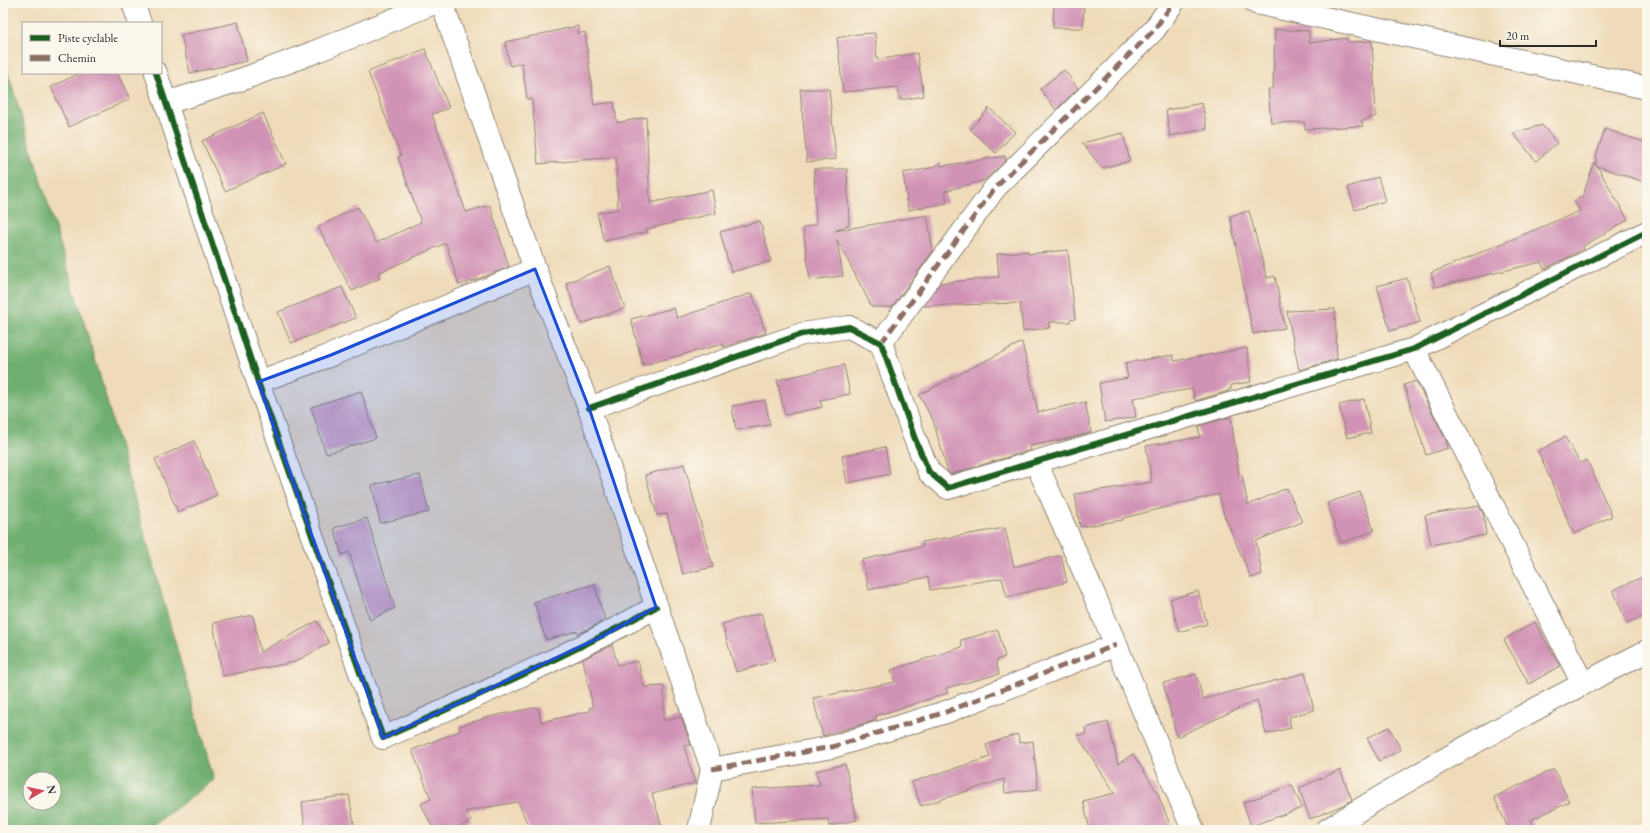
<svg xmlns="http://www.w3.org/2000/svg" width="1650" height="833" viewBox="0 0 1650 833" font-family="'EB Garamond',serif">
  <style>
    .forest { fill: #70af70; stroke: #4e6d4e; fill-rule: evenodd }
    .building { fill: #d193b5 }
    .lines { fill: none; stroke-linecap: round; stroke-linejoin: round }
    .street-casing { stroke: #8d8372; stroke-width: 24 }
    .street { stroke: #fff; stroke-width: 22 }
    .quiet { stroke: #8d6e63; stroke-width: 5; stroke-dasharray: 10 5; stroke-linecap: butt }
    .cycleway-casing { stroke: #fbf7ec; stroke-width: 8 }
    .cycleway { stroke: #1b5e20; stroke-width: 6 }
    .marked { fill: #1d4ed8; fill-opacity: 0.2; stroke: #1d4ed8; stroke-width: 3; stroke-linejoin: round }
  </style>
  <rect width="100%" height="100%" fill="#fbf7ec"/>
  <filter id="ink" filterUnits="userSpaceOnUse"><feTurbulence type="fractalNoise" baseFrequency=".025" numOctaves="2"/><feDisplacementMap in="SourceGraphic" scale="8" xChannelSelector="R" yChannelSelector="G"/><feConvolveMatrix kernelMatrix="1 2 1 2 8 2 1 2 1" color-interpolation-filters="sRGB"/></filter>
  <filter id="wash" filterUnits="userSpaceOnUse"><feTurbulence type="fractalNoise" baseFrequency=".012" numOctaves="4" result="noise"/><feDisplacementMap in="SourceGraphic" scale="16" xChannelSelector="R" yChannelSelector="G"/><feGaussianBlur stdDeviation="0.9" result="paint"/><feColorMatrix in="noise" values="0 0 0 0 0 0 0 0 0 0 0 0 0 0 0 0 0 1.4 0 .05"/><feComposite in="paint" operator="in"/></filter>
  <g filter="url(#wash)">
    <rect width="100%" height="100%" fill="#efdbb9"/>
    <path class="forest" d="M3 56 95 359 214 780 147 830H3ZM30 779H54V803H30Z"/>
    <g id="blocks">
      <g class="building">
        <path d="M1054 3H1084L1083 28H1053Z"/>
        <path d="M238 22 247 61 190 73 181 35Z"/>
        <path d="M578 26V34L585 32 594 105 614 102 617 123 646 117 650 203 712 190 716 213 646 229 647 232 604 241 597 213 618 209 616 157 538 164 532 99H527L522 63 510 66 505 42Z"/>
        <path d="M1275 29 1309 31V43L1347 38 1348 42 1372 41 1376 116 1361 121 1363 126 1305 129 1304 122 1271 123 1268 89H1273Z"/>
        <path d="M875 33 877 60 917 53 924 96 900 100 898 87 843 92 837 38 857 34Z"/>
        <path d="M425 49 449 108 432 114 466 212 490 205 509 267 478 279 459 285 446 243 378 273 380 278 352 291 318 227 358 207 376 243 421 222 398 157 401 156 368 72Z"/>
        <path d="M1064 70 1078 88 1056 110 1040 89Z"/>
        <path d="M80 73H117L130 99 69 127 51 87Z"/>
        <path d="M800 89H829L836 159 807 162Z"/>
        <path d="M1202 103 1207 129 1170 136 1166 110Z"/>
        <path d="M989 108 1015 132 996 153 970 129Z"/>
        <path d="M263 113 286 164 225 191 202 141Z"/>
        <path d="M1542 125 1557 143 1536 161 1513 133Z"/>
        <path d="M1605 129 1647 143V183L1597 166 1628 220 1583 246 1584 249 1544 269 1541 262 1435 287 1431 273 1580 211 1574 201 1583 196 1594 162 1596 166V156Z"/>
        <path d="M1123 133 1130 161 1102 168 1082 143Z"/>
        <path d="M1005 156 1006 160 985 180 945 191 947 203 908 210 907 200 905 201 907 199 903 173 935 167 940 162 941 166Z"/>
        <path d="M814 169H847L849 225 835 231 927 215 933 251 892 307H872L837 240 843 276 810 280 803 228 816 224Z"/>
        <path d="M1378 177 1385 201 1355 210 1348 187Z"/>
        <path d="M1249 211 1267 278 1275 276 1285 328 1253 334 1230 216Z"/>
        <path d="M760 221 771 261 731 272 720 232Z"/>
        <path d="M1068 250 1075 319 1070 320V322H1049V328L1023 331 1020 303 924 306 940 283 999 277 997 254 1028 251V254Z"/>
        <path d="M610 266 625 308 581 324 566 283Z"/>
        <path d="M1407 278 1420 322 1390 331 1377 286Z"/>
        <path d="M342 287 356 318 291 343 278 312Z"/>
        <path d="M752 293 766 333 724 347 723 344 643 365 631 319 674 308 677 318Z"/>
        <path d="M1335 309 1337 359 1299 370 1287 311Z"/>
        <path d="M1022 342 1038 412 1085 402 1091 432 1071 438 1030 446 1031 450 951 474 948 472 933 420 919 395Z"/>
        <path d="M1247 348 1251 382 1231 385V389L1228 390V391L1195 401 1193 389 1133 398 1136 417 1105 422 1099 383 1128 378 1125 363 1173 355 1174 361Z"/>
        <path d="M844 365 850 394 820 400 822 407 785 415 777 380Z"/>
        <path d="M1416 381 1446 440 1448 448 1426 455 1404 385Z"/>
        <path d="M361 391 376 438 326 454 311 407Z"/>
        <path d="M1364 399 1371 433 1347 438 1339 405Z"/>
        <path d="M765 400 770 425 736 430 732 406Z"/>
        <path d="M1231 417 1239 476 1242 475 1248 505 1287 488 1302 522 1256 541 1262 574 1251 578 1224 515 1219 494 1123 518V520L1080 527 1075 494 1152 482 1146 446 1200 437 1198 426Z"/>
        <path d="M1565 437 1580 463 1587 460 1612 516 1574 534 1538 451Z"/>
        <path d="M194 441 217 495 178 512 155 459Z"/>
        <path d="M885 447 890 474 847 483 842 456Z"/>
        <path d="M684 464 713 567 683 574 667 514 657 515 645 475Z"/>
        <path d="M420 475 429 512 380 523 372 485Z"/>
        <path d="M1360 492 1374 531 1341 543 1327 503Z"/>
        <path d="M1479 506 1483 513 1486 535 1431 545 1425 515Z"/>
        <path d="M367 518 395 608 370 620 349 552 342 555 334 528Z"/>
        <path d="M1005 528 1014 567 1061 555 1067 582 1007 597 1002 578 930 590 928 577 869 590 862 560 923 546 922 542Z"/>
        <path d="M1647 575V615L1627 623 1613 590Z"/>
        <path d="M594 584 605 620 578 634 577 631 546 640 534 602Z"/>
        <path d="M1198 591 1207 624 1179 632 1170 599Z"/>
        <path d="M761 613 775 661 736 672 722 624Z"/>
        <path d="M253 615 260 652 317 621 329 643 295 662 223 676 213 623Z"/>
        <path d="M1535 622 1560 666 1529 684 1504 640Z"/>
        <path d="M998 630 1005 657 996 660 999 674 946 688 948 693 875 716 876 720 823 736 813 698 895 682 891 670 962 647 961 640Z"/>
        <path d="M612 645 618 665 638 661 644 687 664 686V721L681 717 691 745 684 746 695 783 652 794 663 830H530L518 802 466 811 471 821 453 830H434L421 804 431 799 412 750 460 731 459 726 483 719V718L538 707 541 722 590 711 589 708 593 707 583 659Z"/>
        <path d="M1305 673 1314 710 1289 717 1291 728 1266 734 1257 700 1177 737 1163 683 1196 674 1203 699Z"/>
        <path d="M1108 722 1118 764 1133 754 1157 792 1172 830H1090L1083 801 1115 793 1077 735 1086 734 1085 728Z"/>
        <path d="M1389 727 1401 750 1379 761 1367 738Z"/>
        <path d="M1017 734 1020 743 1033 741 1038 789 1005 793 1004 779 921 806 912 782 990 757 986 745Z"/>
        <path d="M845 764 857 820 829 826 828 819 755 823 752 789 820 785 816 771Z"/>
        <path d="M1554 769 1569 802 1531 820 1535 830H1509L1494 797Z"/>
        <path d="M1340 770 1352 800 1343 805 1310 819 1299 788Z"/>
        <path d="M1292 785 1302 808 1251 826 1243 803Z"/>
        <path d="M349 795 355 830H305L302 802Z"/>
      </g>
    </g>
  </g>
  <g filter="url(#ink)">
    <use href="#blocks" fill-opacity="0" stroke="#8d8372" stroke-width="1"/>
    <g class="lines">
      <defs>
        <g id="street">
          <path d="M133 3 140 23"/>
          <path d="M442 3 535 269 589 408 712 769 699 830"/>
          <path d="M1256 3 1647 88"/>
          <path d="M156 73 258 382 383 738C475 697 568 656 656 607"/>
          <path d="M166 103 243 79 312 53 434 3"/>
          <path d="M881 343 995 188 1154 30 1173 3"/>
          <path d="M1414 349 1583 684"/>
          <path d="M258 382 331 355 535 269"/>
          <path d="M589 408 802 334 849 327 881 343 915 439 929 472 948 488 1414 349 1647 232"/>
          <path d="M1036 462 1116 645 1193 830"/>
          <path d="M712 769 832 747 946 712 1116 645"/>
          <path d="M1327 830C1430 765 1538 706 1647 651"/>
        </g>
      </defs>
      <use href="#street" class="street-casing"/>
      <use href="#street" class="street"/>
      <g class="quiet">
        <path d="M881 343 995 188 1154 30 1173 3"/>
        <path d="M712 769 832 747 946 712 1116 645"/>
      </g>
      <defs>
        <g id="cycleway">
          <path d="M156 73 258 382 383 738C475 697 568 656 656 607"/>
          <path d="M589 408 802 334 849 327 881 343 915 439 929 472 948 488 1414 349 1647 232"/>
        </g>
      </defs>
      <use href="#cycleway" class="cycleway-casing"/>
      <use href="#cycleway" class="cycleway"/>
    </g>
  </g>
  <path class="marked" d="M535 269 589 408 656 607 603 636 383 738 258 382 331 355Z"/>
  <rect width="1650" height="833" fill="none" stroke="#fbf7ec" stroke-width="16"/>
  <rect x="22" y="22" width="140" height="52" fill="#fbf7ec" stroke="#a8a59f"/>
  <rect x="30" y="35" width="20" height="6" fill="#1b5e20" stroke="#a8a59f"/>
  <text x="58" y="42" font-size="12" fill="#2b2b2b">Piste cyclable</text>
  <rect x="30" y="55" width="20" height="6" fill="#8d6e63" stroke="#a8a59f"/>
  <text x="58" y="62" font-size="12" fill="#2b2b2b">Chemin</text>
  <g transform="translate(42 791) rotate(81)"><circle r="19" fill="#fbf7ec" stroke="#a8a59f"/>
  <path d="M0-3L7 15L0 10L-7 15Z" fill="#d1495b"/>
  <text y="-6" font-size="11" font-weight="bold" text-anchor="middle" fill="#2b2b2b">N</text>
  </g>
  <path d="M1500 40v6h96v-6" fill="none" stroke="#2b2b2b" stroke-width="2"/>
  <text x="1506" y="40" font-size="12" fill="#2b2b2b" stroke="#fbf7ec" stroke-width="3" paint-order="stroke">20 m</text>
</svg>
